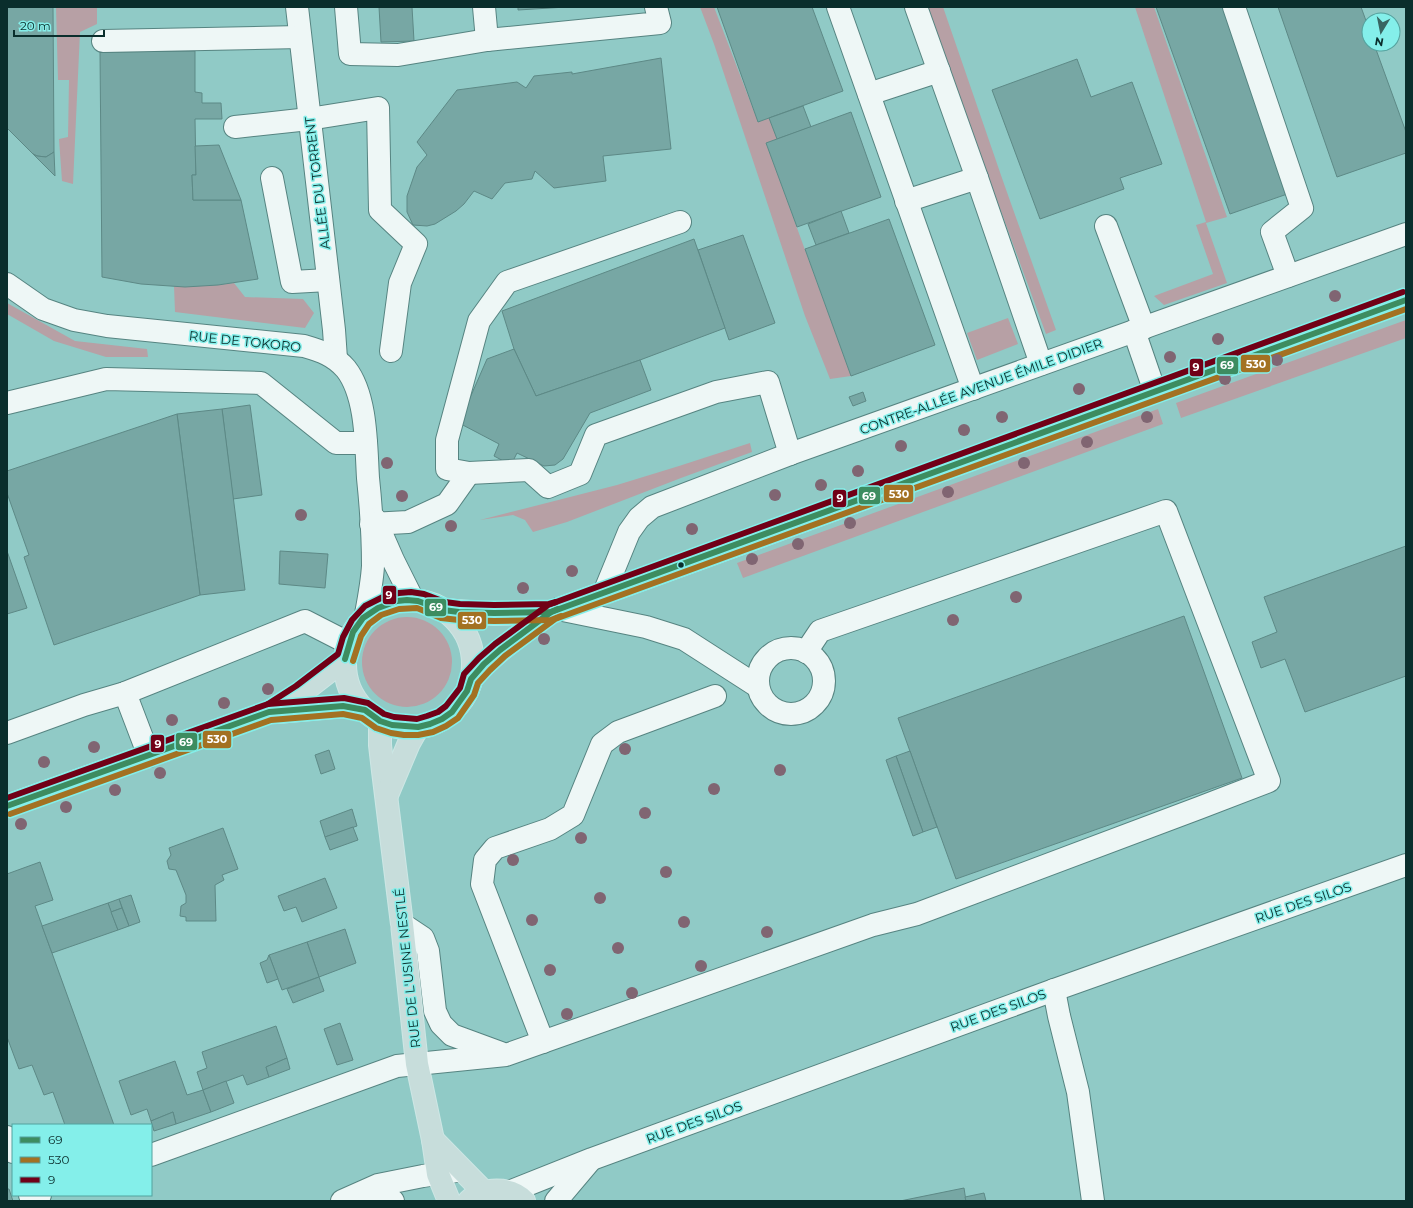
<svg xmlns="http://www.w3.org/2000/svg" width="1413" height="1208" viewBox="0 0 1413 1208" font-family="Montserrat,sans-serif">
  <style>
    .green { fill: #b7a0a5 }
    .building { fill: #77a7a4; stroke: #5d8986 }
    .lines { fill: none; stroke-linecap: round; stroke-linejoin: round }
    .minor-casing { stroke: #568481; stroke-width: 24 }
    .major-casing { stroke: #cde7e5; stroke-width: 24 }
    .minor { stroke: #eef7f6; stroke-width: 22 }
    .major { stroke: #c7dddb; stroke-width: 22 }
    .bus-1-casing { stroke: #84efea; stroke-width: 9 }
    .bus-2-casing { stroke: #84efea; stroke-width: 9 }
    .bus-3-casing { stroke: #84efea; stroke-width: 9 }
    .bus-1 { stroke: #3d8c60; stroke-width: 6 }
    .bus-2 { stroke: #a37122; stroke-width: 6 }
    .bus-3 { stroke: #710017; stroke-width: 6 }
    .tree { fill: #806572 }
    .bus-dot { fill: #0a2e2c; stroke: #84efea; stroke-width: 1.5 }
    .labels { text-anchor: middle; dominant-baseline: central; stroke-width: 3; stroke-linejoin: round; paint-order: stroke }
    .street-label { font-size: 13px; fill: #0a2e2c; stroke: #84efea }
    .line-badge { stroke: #84efea; stroke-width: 1.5 }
    .badge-label { font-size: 11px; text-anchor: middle; font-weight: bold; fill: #fff }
  </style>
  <rect width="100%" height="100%" fill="#90cac6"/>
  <g class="green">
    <path d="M56 7H97V24L80 32 73 184 62 181 59 139 68 137 69 80H58Z"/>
    <path d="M700 7H714L758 122 769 118 777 139 766 143 851 376 830 379 805 316 714 44Z"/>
    <path d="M926 7H943L1003 181 1056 330 1046 334Z"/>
    <path d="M1135 7H1154L1227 217 1206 223 1227 283 1164 305 1154 296 1213 274 1196 225 1206 222Z"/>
    <path d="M234 283 245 297 303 299 314 313 305 328 175 312 174 286 218 285Z"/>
    <path d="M7 303 75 341 147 349 148 357H106L54 341 7 314Z"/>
    <path d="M1008 318 1018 344 977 360 967 333Z"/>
    <path d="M1406 320V338L1181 418 1176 403Z"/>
    <path d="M1158 409 1163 424 743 578 737 563Z"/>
    <path d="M750 443 752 452 681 478 567 522 533 532 525 520 513 515 480 520 617 485 679 466Z"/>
    <circle cx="407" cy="662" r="45"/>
  </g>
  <g class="building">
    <path d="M7 7H53L54 152 46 157 37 156 33 154 7 128Z"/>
    <path d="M379 7H412L414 41 381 42Z"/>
    <path d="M518 7H566L518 10Z"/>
    <path d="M717 7H812L843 91 758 122Z"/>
    <path d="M1156 7H1227L1293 192 1230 214Z"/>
    <path d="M1278 7H1361L1369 29V44H1374L1406 132V153L1337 177Z"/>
    <path d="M195 51V92L202 93V103H221L222 119H195L196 175H192L193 200H241L258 279 218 285 185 287 141 284 102 277 100 52Z"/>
    <path d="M661 58 671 149 603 156 606 181 554 188 535 171 532 179 505 183 492 199 474 191 464 204 456 211 435 224 427 226 413 225 407 212V196L417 167 427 155 417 142 457 90 517 82 526 88 534 76 572 72V74Z"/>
    <path d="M1077 59 1091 97 1132 82 1162 164 1120 178 1124 189 1040 219 992 90Z"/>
    <path d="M803 106 811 127 777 139 769 118Z"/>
    <path d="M851 112 881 197 797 227 766 143Z"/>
    <path d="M219 145 241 200H193L192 175H196L195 146Z"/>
    <path d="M54 152 55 176 33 154 37 156 46 157Z"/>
    <path d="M841 211 849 233 816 245 808 224Z"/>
    <path d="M889 219 935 345 851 376 805 249Z"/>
    <path d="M743 235 775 323 729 340 698 250Z"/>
    <path d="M694 239 725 328 640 360 536 396 514 349 502 311Z"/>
    <path d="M514 349 536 396 640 360 651 390 590 413 563 459 555 465 544 466 517 453 511 465 494 456 499 444 459 423 487 359Z"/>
    <path d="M863 392 866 401 853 406 849 397Z"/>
    <path d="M250 405 262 495 233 499 222 409Z"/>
    <path d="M222 409 245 590 200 595 177 414Z"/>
    <path d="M177 414 200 595 54 645 24 557 29 555 7 493V471Z"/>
    <path d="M1406 546V676L1305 712 1285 659 1261 668 1252 642 1277 632 1264 597Z"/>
    <path d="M7 551 27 608 7 614Z"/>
    <path d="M280 551 328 554 325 588 279 584Z"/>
    <path d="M1184 616 1242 778 956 879 898 718Z"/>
    <path d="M329 750 335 769 321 774 315 755Z"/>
    <path d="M910 751 937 827 923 832 896 756Z"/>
    <path d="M896 756 923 832 913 836 886 760Z"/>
    <path d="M352 809 357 826 325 837 320 821Z"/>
    <path d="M353 827 358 840 330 850 325 837Z"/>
    <path d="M223 828 238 869 222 875 224 880 215 885 216 921H186V917L180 916 181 906 186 903V895L176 870 169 869 167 861 171 855 169 848Z"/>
    <path d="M40 862 53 900 35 906 114 1125H65L53 1092 44 1095 32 1065 19 1069 7 1037V874Z"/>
    <path d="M325 878 337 908 302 922 296 907 284 911 278 896Z"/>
    <path d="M131 895 140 922 129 926 119 899Z"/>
    <path d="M119 899 122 908 111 912 108 903Z"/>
    <path d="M108 903 118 930 52 953 42 926Z"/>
    <path d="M122 908 129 926 118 930 111 912Z"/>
    <path d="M345 929 356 963 319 977 307 942Z"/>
    <path d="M307 942 319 977 282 990 269 955Z"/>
    <path d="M269 955 278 979 267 983 260 963 267 960Z"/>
    <path d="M319 977 324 991 293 1003 287 989Z"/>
    <path d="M340 1023 353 1060 337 1065 324 1029Z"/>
    <path d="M276 1026 287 1058 266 1067 269 1077 247 1085 243 1075 203 1090 197 1072 207 1068 202 1052Z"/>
    <path d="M287 1058 290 1069 269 1077 266 1067Z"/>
    <path d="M175 1061 187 1095 203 1090 211 1112 176 1124 173 1112 151 1121 147 1109 131 1115 119 1081Z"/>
    <path d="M226 1081 234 1103 211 1112 203 1090Z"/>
    <path d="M173 1112 176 1124 154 1131 151 1121Z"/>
    <path d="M964 1188 966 1201H900Z"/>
    <path d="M7 1189H9L13 1201H7Z"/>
    <path d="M984 1193 986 1201H966L965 1197Z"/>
  </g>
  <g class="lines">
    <defs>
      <g id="minor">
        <path d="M297 7 334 330 336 359"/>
        <path d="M346 7 350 54 398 55 487 40 660 23 656 7"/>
        <path d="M484 7 487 40"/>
        <path d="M838 7 973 389"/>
        <path d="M916 7 977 178 1041 364"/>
        <path d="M1234 7 1302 208 1272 232 1288 276"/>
        <path d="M103 41 300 37"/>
        <path d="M869 94 939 71"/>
        <path d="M235 127 309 119 378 108 380 210 416 244 400 283 391 351"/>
        <path d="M272 178 292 282 328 280"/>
        <path d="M906 201 977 178"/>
        <path d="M680 222 507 282 479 321 447 440V469L469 473 529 470 548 487 580 474 596 435 716 392 768 382 790 454"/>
        <path d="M1106 226 1144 328"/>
        <path d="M7 284 43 309 74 320 107 326 304 346C321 351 334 355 346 369 367 396 366 446 368 478 371 507 373 537 373 566 372 582 369 598 366 614"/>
        <path d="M1134 331 1155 392"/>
        <path d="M7 403 106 379 261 383 336 443H366"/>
        <path d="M375 519 393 560 413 600"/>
        <path d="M371 524 408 522 447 504 469 473"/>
        <path d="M604 593 629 532 639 518 652 507 790 454 1406 234"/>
        <path d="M558 609 646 627 684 639 757 686"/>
        <circle cx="791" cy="681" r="33"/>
        <path d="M125 693 149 756"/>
        <path d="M7 733 84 705 125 693 305 621 348 643"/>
        <path d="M402 924 423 938 428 951 435 1011 441 1024 452 1035 501 1053"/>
        <path d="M1054 990 1059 1016 1078 1092 1093 1201"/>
        <path d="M543 1042 482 884 485 860 495 848 550 829 573 815 602 744 618 732 715 696"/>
        <path d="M7 1137 13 1152"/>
        <path d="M151 1155 397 1066 506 1055 873 925 917 914 1199 808 1269 781 1166 511 820 631 806 652"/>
        <path d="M509 1192 592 1159 1054 990 1406 865"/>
        <path d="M30 1195 31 1198 40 1195"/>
        <path d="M342 1201 378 1185 423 1176 456 1171"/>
        <path d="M368 1201 383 1199 393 1201"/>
        <path d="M556 1201 589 1162"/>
      </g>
      <g id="major">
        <circle cx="409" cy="664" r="64"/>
        <path d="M444 610 494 614 551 612 681 565 1406 300"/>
        <path d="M471 679C494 652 523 633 551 612"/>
        <path d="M277 712 343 706 365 710"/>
        <path d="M380 721V745L383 771 402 924 417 1064 433 1140 438 1174 449 1201"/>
        <path d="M387 795 409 743 418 727"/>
        <path d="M7 806 269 712 301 693 345 659"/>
        <path d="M433 1140 484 1192"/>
        <path d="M469 1201C484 1187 510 1187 524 1201"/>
      </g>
    </defs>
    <use href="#minor" class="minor-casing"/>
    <use href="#major" class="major-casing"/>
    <use href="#minor" class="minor"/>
    <use href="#major" class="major"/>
    <defs>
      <g id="bus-1">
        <path d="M345 659 353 632 363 618 378 608 397 601 407 600 418 601 443 610 459 612 494 613 551 612 558 609"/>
        <path d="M7 806 269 712 343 706 365 710 380 721 392 725 418 727 430 724 442 719 452 712 467 691 471 679 484 664 500 650 551 612 1406 300"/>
      </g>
      <g id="bus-2">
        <path d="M353 661 361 636 369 624 381 615 399 609 417 608 441 618 459 620 494 621 551 620 561 616"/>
        <path d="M10 814 271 720 343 714 362 718 376 728 391 733 404 735H418L433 732 446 726 458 718 474 695 478 683 490 670 505 656 555 619 1406 309"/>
      </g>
      <g id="bus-3">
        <path d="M268 704 296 686 338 654 343 637 352 620 365 606 385 596 399 593 411 592 424 594 445 602 460 604 494 605 549 604 556 602"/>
        <path d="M7 798 268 704 344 698 368 703 384 714 394 717 417 719 427 716 438 712 446 706 460 688 464 674 479 658 495 644 548 605 1403 292"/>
      </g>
    </defs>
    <use href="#bus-1" class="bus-1-casing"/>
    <use href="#bus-2" class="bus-2-casing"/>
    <use href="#bus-3" class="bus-3-casing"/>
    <use href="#bus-1" class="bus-1"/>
    <use href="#bus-2" class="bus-2"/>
    <use href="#bus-3" class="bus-3"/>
  </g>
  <g class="tree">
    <circle cx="1335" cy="296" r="6"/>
    <circle cx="1218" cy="339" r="6"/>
    <circle cx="1170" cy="357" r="6"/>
    <circle cx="1277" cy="360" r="6"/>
    <circle cx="1225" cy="379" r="6"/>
    <circle cx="1079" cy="389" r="6"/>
    <circle cx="1002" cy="417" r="6"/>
    <circle cx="1147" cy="417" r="6"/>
    <circle cx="964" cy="430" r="6"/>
    <circle cx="1087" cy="442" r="6"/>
    <circle cx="901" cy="446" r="6"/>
    <circle cx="387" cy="463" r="6"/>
    <circle cx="1024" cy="463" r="6"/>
    <circle cx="858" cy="471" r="6"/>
    <circle cx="821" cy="485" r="6"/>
    <circle cx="948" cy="492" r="6"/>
    <circle cx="775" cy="495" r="6"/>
    <circle cx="402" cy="496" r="6"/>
    <circle cx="301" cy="515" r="6"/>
    <circle cx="850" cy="523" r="6"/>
    <circle cx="451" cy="526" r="6"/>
    <circle cx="692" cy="529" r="6"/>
    <circle cx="798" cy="544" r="6"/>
    <circle cx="752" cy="559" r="6"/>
    <circle cx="572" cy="571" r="6"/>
    <circle cx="523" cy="588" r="6"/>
    <circle cx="1016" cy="597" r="6"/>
    <circle cx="953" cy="620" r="6"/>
    <circle cx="544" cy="639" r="6"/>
    <circle cx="268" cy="689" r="6"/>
    <circle cx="224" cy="703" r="6"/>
    <circle cx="172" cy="720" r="6"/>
    <circle cx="94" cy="747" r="6"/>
    <circle cx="625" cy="749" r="6"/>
    <circle cx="44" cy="762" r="6"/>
    <circle cx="780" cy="770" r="6"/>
    <circle cx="160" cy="773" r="6"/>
    <circle cx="714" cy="789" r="6"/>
    <circle cx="115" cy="790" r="6"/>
    <circle cx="66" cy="807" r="6"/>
    <circle cx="645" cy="813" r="6"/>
    <circle cx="21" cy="824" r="6"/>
    <circle cx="581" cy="838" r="6"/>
    <circle cx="513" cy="860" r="6"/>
    <circle cx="666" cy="872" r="6"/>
    <circle cx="600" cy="898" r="6"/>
    <circle cx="532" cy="920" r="6"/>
    <circle cx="684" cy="922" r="6"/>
    <circle cx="767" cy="932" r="6"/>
    <circle cx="618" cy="948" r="6"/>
    <circle cx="701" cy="966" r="6"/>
    <circle cx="550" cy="970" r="6"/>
    <circle cx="632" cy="993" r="6"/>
    <circle cx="567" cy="1014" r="6"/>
  </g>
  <circle class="bus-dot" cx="681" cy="565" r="3.5"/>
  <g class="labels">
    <g class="street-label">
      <text transform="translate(317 183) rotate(-97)">ALLÉE DU TORRENT</text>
      <text transform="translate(245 341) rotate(6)">RUE DE TOKORO</text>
      <text transform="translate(981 386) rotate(-20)">CONTRE-ALLÉE AVENUE ÉMILE DIDIER</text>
      <text transform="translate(1303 902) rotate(-19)">RUE DES SILOS</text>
      <text transform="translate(407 968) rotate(-96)">RUE DE L'USINE NESTLÉ</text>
      <text transform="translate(998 1010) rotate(-20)">RUE DES SILOS</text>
      <text transform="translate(694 1122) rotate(-20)">RUE DES SILOS</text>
    </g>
  </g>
  <g class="line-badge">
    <rect x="1240" y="354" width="31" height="19" rx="4" fill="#a37122"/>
    <rect x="1216" y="356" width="23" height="19" rx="4" fill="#3d8c60"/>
    <rect x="1189" y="358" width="15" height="19" rx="4" fill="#710017"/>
    <rect x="883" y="484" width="31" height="19" rx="4" fill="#a37122"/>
    <rect x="858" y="486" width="23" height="19" rx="4" fill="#3d8c60"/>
    <rect x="832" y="489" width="15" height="19" rx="4" fill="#710017"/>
    <rect x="382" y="585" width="15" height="20" rx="4" fill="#710017"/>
    <rect x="424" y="598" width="23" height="19" rx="4" fill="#3d8c60"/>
    <rect x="457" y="611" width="30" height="19" rx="4" fill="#a37122"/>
    <rect x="202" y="730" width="30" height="19" rx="4" fill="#a37122"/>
    <rect x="175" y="732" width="23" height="19" rx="4" fill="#3d8c60"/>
    <rect x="150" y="734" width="15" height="19" rx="4" fill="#710017"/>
  </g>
  <g class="badge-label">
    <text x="1256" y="368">530</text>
    <text x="1227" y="369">69</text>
    <text x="1196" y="371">9</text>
    <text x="899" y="498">530</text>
    <text x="869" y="500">69</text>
    <text x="840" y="502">9</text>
    <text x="389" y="599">9</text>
    <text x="436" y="611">69</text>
    <text x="472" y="624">530</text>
    <text x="217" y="743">530</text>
    <text x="186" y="746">69</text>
    <text x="158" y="748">9</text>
  </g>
  <rect width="1413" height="1208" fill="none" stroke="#0a2e2c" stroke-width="16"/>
  <rect x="12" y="1124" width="140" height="72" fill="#84efea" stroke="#53a29e"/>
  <rect x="20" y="1137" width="20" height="6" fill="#3d8c60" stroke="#53a29e"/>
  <text x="48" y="1144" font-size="12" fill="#0a2e2c">69</text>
  <rect x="20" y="1157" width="20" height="6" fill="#a37122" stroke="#53a29e"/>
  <text x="48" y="1164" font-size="12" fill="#0a2e2c">530</text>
  <rect x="20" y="1177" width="20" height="6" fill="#710017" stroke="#53a29e"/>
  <text x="48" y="1184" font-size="12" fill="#0a2e2c">9</text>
  <g transform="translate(1381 32) rotate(190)"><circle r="19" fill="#84efea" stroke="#53a29e"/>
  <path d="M0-3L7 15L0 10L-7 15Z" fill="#396562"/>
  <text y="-6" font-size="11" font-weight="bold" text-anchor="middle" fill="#0a2e2c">N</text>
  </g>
  <path d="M14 30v6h90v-6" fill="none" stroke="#0a2e2c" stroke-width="2"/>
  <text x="20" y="30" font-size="12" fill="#0a2e2c" stroke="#84efea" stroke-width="3" paint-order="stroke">20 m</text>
</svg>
